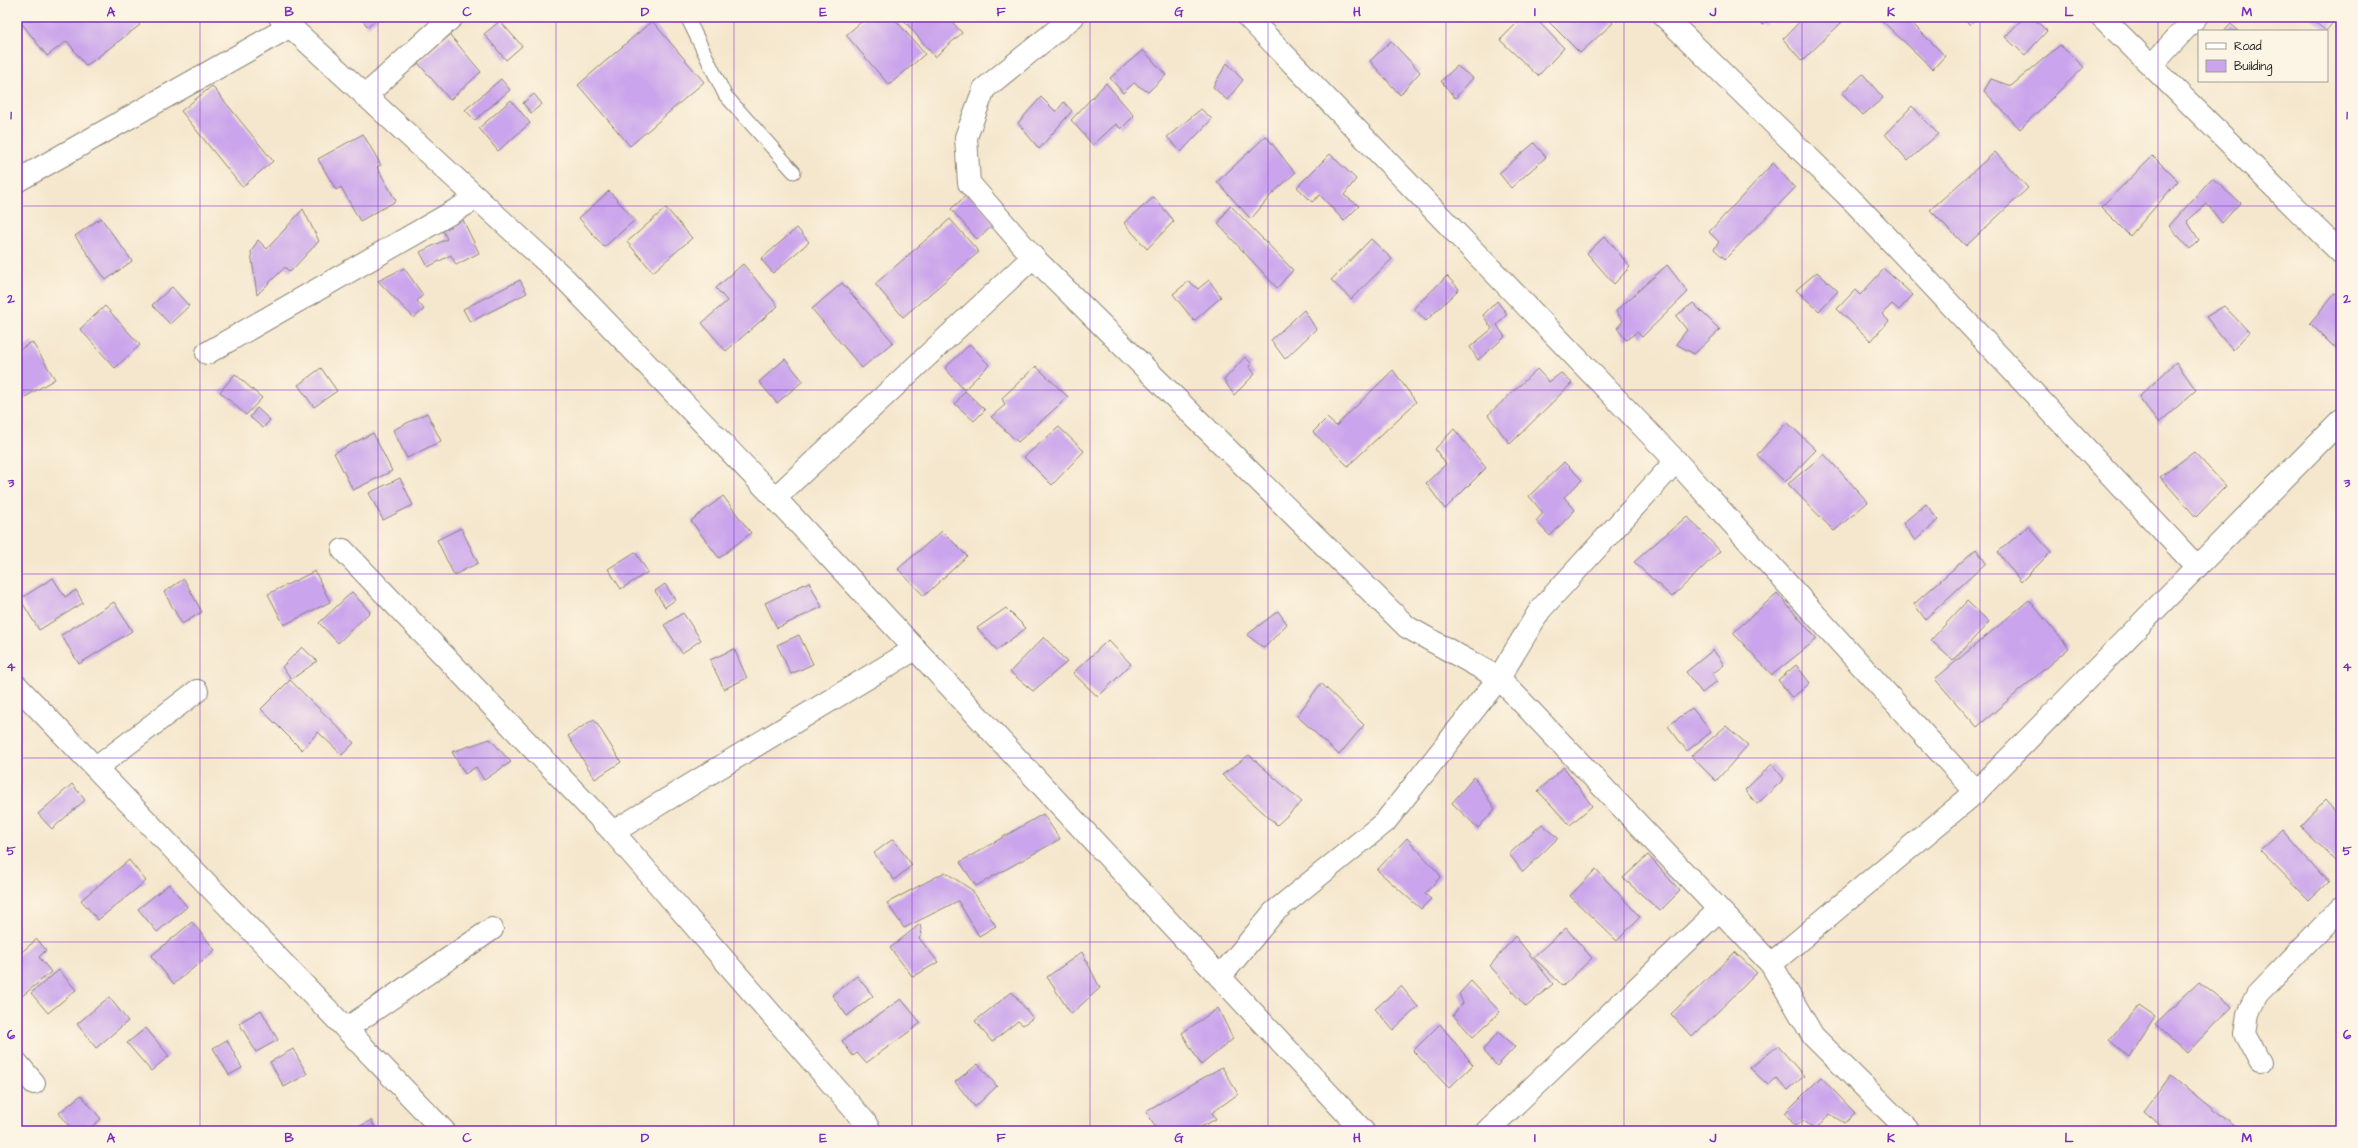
<svg xmlns="http://www.w3.org/2000/svg" width="2358" height="1148" viewBox="0 0 2358 1148" font-family="'Architects Daughter',sans-serif">
  <style>
    .building { fill: #caa4ec }
    .lines { fill: none; stroke-linecap: round; stroke-linejoin: round }
    .lane-casing { stroke: #888274; stroke-width: 15 }
    .street-casing { stroke: #888274; stroke-width: 24 }
    .lane { stroke: #fff; stroke-width: 13 }
    .street { stroke: #fff; stroke-width: 22 }
    .grid { fill: none; stroke: #7b2cbf; stroke-width: 1; stroke-opacity: 0.55 }
    .neatline { fill: none; stroke: #7b2cbf; stroke-width: 1.5 }
    .grid-label { font-size: 13px; text-anchor: middle; font-weight: bold; fill: #7b2cbf }
  </style>
  <rect width="100%" height="100%" fill="#fcf5e5"/>
  <filter id="ink" filterUnits="userSpaceOnUse"><feTurbulence type="fractalNoise" baseFrequency=".025" numOctaves="2"/><feDisplacementMap in="SourceGraphic" scale="8" xChannelSelector="R" yChannelSelector="G"/><feConvolveMatrix kernelMatrix="1 2 1 2 8 2 1 2 1" color-interpolation-filters="sRGB"/></filter>
  <filter id="wash" filterUnits="userSpaceOnUse"><feTurbulence type="fractalNoise" baseFrequency=".012" numOctaves="4" result="noise"/><feDisplacementMap in="SourceGraphic" scale="16" xChannelSelector="R" yChannelSelector="G"/><feGaussianBlur stdDeviation="0.9" result="paint"/><feColorMatrix in="noise" values="0 0 0 0 0 0 0 0 0 0 0 0 0 0 0 0 0 1.4 0 .05"/><feComposite in="paint" operator="in"/></filter>
  <g filter="url(#wash)">
    <rect width="100%" height="100%" fill="#f5e7cd"/>
    <g id="blocks">
      <g class="building">
        <path d="M17 17H133L140 25 86 66 67 41 47 56 20 21 17 22Z"/>
        <path d="M360 17H379L368 27Z"/>
        <path d="M538 17H549L543 23Z"/>
        <path d="M867 17H893L925 54 889 85 846 35Z"/>
        <path d="M901 17H948L962 33 935 57Z"/>
        <path d="M1531 17H1534L1564 48 1538 76 1500 40 1522 18 1526 22Z"/>
        <path d="M1544 17H1607L1613 23 1580 53Z"/>
        <path d="M1756 17H1772L1763 25Z"/>
        <path d="M1804 17H1840L1843 21 1802 61 1783 39Z"/>
        <path d="M1878 17H1906L1945 56 1933 69Z"/>
        <path d="M1962 17H1977L1970 25Z"/>
        <path d="M2024 17H2032L2047 31 2025 55 2005 37Z"/>
        <path d="M2309 17H2337L2326 31Z"/>
        <path d="M500 21 522 46 506 60 484 34Z"/>
        <path d="M652 21 704 82 630 146 578 85Z"/>
        <path d="M2231 24 2239 31H2224Z"/>
        <path d="M450 35 481 72 450 100 418 63Z"/>
        <path d="M1391 41 1420 72 1400 95 1370 61Z"/>
        <path d="M2060 45 2084 67 2020 129 1984 91 1991 79 2011 86Z"/>
        <path d="M1143 50 1166 75 1148 92 1134 83 1123 93 1110 78Z"/>
        <path d="M1227 63 1243 80 1227 100 1213 87Z"/>
        <path d="M1457 66 1473 78 1455 98 1441 81Z"/>
        <path d="M1863 74 1883 98 1863 115 1842 93Z"/>
        <path d="M501 79 510 90 475 120 465 110Z"/>
        <path d="M1106 83 1134 116 1121 129 1116 124 1093 145 1071 120Z"/>
        <path d="M212 86 273 161 242 187 181 111Z"/>
        <path d="M534 94 542 104 531 113 523 103Z"/>
        <path d="M1041 97 1056 112 1064 102 1072 111 1039 149 1018 123Z"/>
        <path d="M511 100 530 123 498 151 479 128Z"/>
        <path d="M1912 106 1938 134 1908 161 1885 134Z"/>
        <path d="M1201 109 1212 119 1181 152 1167 137Z"/>
        <path d="M363 134 381 165 377 167 396 201 360 221 341 187 336 190 318 159Z"/>
        <path d="M1266 136 1295 173 1271 195 1251 219 1217 182Z"/>
        <path d="M1534 143 1546 157 1511 188 1499 173Z"/>
        <path d="M1995 152 2028 188 1966 246 1930 210Z"/>
        <path d="M1330 154 1356 179 1344 195 1359 206 1344 221 1320 195 1312 202 1297 187Z"/>
        <path d="M2153 156 2178 181 2130 236 2101 207Z"/>
        <path d="M1773 163 1795 188 1725 259 1714 249 1719 242 1709 232Z"/>
        <path d="M2212 178 2240 203 2222 223 2207 204 2187 221 2199 240 2190 249 2169 226Z"/>
        <path d="M609 191 635 220 604 247 579 218Z"/>
        <path d="M969 193 995 224 977 239 951 209Z"/>
        <path d="M1154 197 1174 221 1147 249 1124 223Z"/>
        <path d="M1230 205 1293 270 1277 288 1218 224Z"/>
        <path d="M666 208 692 238 653 272 627 242Z"/>
        <path d="M303 209 319 241 290 272 285 267 257 295 251 252 258 240 267 249Z"/>
        <path d="M101 218 132 261 106 280 75 236Z"/>
        <path d="M462 218 479 253 456 265 451 255 428 267 420 252 447 239 442 229Z"/>
        <path d="M950 219 979 252 903 317 875 284Z"/>
        <path d="M797 228 809 242 773 273 761 259Z"/>
        <path d="M1605 236 1630 267 1614 284 1587 253Z"/>
        <path d="M1371 239 1392 259 1351 299 1331 280Z"/>
        <path d="M743 264 778 306 726 351 702 323 727 301 716 288Z"/>
        <path d="M1667 265 1688 292 1642 337 1637 332 1626 340 1617 328 1623 321 1616 311Z"/>
        <path d="M404 268 423 295 417 301 424 309 414 318 378 281Z"/>
        <path d="M1884 269 1913 295 1899 310 1892 304 1882 314 1889 321 1871 341 1837 309 1855 290 1860 295Z"/>
        <path d="M1817 272 1838 291 1819 311 1796 290Z"/>
        <path d="M1447 276 1459 289 1426 321 1414 308Z"/>
        <path d="M520 280 527 293 470 322 463 309Z"/>
        <path d="M1209 280 1221 297 1194 321 1173 294 1189 281 1198 289Z"/>
        <path d="M842 283 893 342 862 368 812 309Z"/>
        <path d="M172 287 189 306 170 324 152 305Z"/>
        <path d="M2335 293 2341 299V354L2310 323Z"/>
        <path d="M1497 301 1507 314 1497 325 1505 337 1478 360 1470 347 1492 329 1483 315Z"/>
        <path d="M1693 303 1720 330 1694 354 1676 344 1687 330 1676 316Z"/>
        <path d="M105 306 140 345 115 368 80 329Z"/>
        <path d="M2224 306 2249 332 2233 350 2206 317Z"/>
        <path d="M1304 310 1316 329 1285 359 1271 340Z"/>
        <path d="M32 342 55 379 17 402V351Z"/>
        <path d="M970 344 989 365 964 390 945 368Z"/>
        <path d="M1245 357 1252 364 1249 366 1255 374 1234 395 1224 380Z"/>
        <path d="M785 359 803 381 777 403 759 382Z"/>
        <path d="M2176 362 2196 390 2159 423 2139 397Z"/>
        <path d="M1036 366 1068 397 1018 442 991 417 1005 405 1002 398Z"/>
        <path d="M321 368 337 391 314 407 298 385Z"/>
        <path d="M1537 369 1549 382 1561 373 1572 383 1510 444 1488 415Z"/>
        <path d="M1393 370 1416 402 1348 466 1313 432 1327 418 1336 426Z"/>
        <path d="M235 374 262 398 246 415 220 392Z"/>
        <path d="M965 391 985 410 974 421 955 404Z"/>
        <path d="M257 408 270 420 263 428 250 417Z"/>
        <path d="M427 413 441 441 407 458 393 430Z"/>
        <path d="M1787 422 1816 450 1785 482 1757 455Z"/>
        <path d="M1059 427 1084 451 1052 485 1024 457Z"/>
        <path d="M1454 429 1486 468 1445 509 1426 483 1446 464 1435 449Z"/>
        <path d="M373 433 392 471 353 490 334 453Z"/>
        <path d="M2194 452 2226 486 2196 517 2160 477Z"/>
        <path d="M1824 454 1868 502 1834 531 1788 484Z"/>
        <path d="M1564 462 1582 480 1564 497 1575 510 1550 536 1536 521 1543 513 1529 496Z"/>
        <path d="M400 478 413 505 383 520 369 493Z"/>
        <path d="M723 496 751 533 719 558 691 521Z"/>
        <path d="M1926 504 1938 520 1915 541 1903 523Z"/>
        <path d="M1687 516 1720 551 1672 597 1634 562Z"/>
        <path d="M2028 526 2051 552 2021 582 1998 552Z"/>
        <path d="M461 528 478 563 454 575 437 540Z"/>
        <path d="M942 531 967 556 924 596 898 569Z"/>
        <path d="M1976 549 1986 563 1925 619 1914 604Z"/>
        <path d="M635 552 648 572 621 589 608 569Z"/>
        <path d="M315 571 330 602 284 625 268 594Z"/>
        <path d="M53 578 65 597 76 590 83 603 39 630 20 599Z"/>
        <path d="M184 579 202 612 182 624 164 592Z"/>
        <path d="M809 582 822 607 777 628 765 603Z"/>
        <path d="M665 584 675 600 665 607 655 591Z"/>
        <path d="M352 592 370 612 338 643 319 623Z"/>
        <path d="M1777 593 1817 639 1772 675 1733 633Z"/>
        <path d="M2029 600 2069 648 1977 727 1935 679Z"/>
        <path d="M1967 601 1989 622 1953 661 1931 640Z"/>
        <path d="M114 602 132 631 79 664 61 635Z"/>
        <path d="M1006 608 1026 628 997 650 977 628Z"/>
        <path d="M1278 611 1287 624 1264 648 1247 635Z"/>
        <path d="M683 613 701 640 682 653 664 625Z"/>
        <path d="M799 635 813 664 791 674 777 645Z"/>
        <path d="M1044 637 1067 662 1033 691 1010 672Z"/>
        <path d="M1108 640 1131 664 1098 697 1073 673Z"/>
        <path d="M302 647 317 661 292 679 282 667Z"/>
        <path d="M734 649 747 678 724 689 710 660Z"/>
        <path d="M1713 650 1724 665 1712 674 1717 681 1702 693 1686 672Z"/>
        <path d="M1796 665 1810 683 1792 698 1778 680Z"/>
        <path d="M290 680 354 743 342 755 318 732 302 750 261 709Z"/>
        <path d="M1321 683 1364 725 1339 755 1297 716Z"/>
        <path d="M1692 708 1711 732 1687 751 1668 726Z"/>
        <path d="M594 719 621 762 595 779 568 736Z"/>
        <path d="M1726 726 1748 745 1716 781 1691 756Z"/>
        <path d="M490 739 511 762 484 780 476 767 465 774 452 752Z"/>
        <path d="M1249 755 1302 802 1277 825 1222 775Z"/>
        <path d="M1772 764 1784 779 1757 804 1745 790Z"/>
        <path d="M1564 767 1592 806 1570 825 1538 791Z"/>
        <path d="M1474 777 1495 809 1478 828 1452 803Z"/>
        <path d="M72 784 85 800 52 829 38 814Z"/>
        <path d="M2325 800 2341 818V853L2335 860 2300 826Z"/>
        <path d="M1043 814 1060 839 976 886 960 862Z"/>
        <path d="M1542 824 1558 838 1523 872 1509 854Z"/>
        <path d="M2282 830 2328 882 2309 900 2260 850Z"/>
        <path d="M1407 838 1441 876 1425 894 1431 899 1421 909 1377 870Z"/>
        <path d="M893 839 912 865 894 880 874 853Z"/>
        <path d="M1648 855 1680 891 1660 911 1623 878Z"/>
        <path d="M129 860 146 881 98 920 81 900Z"/>
        <path d="M1596 869 1640 917 1617 941 1570 896Z"/>
        <path d="M945 872 972 890 996 926 979 936 958 901 904 928 887 903Z"/>
        <path d="M169 884 187 907 157 932 138 909Z"/>
        <path d="M192 922 215 950 174 984 151 956Z"/>
        <path d="M920 924 922 935 919 938 938 962 913 977 890 948Z"/>
        <path d="M1566 928 1592 958 1563 986 1533 957Z"/>
        <path d="M1515 936 1553 984 1526 1007 1490 966Z"/>
        <path d="M37 939 46 950 39 957 51 972 21 997 17 992V956Z"/>
        <path d="M1082 952 1100 988 1071 1014 1047 977Z"/>
        <path d="M1735 952 1757 973 1692 1037 1671 1014Z"/>
        <path d="M59 970 76 990 48 1013 31 993Z"/>
        <path d="M857 976 873 996 847 1016 832 995Z"/>
        <path d="M1471 981 1500 1012 1473 1037 1453 1015 1463 1003 1459 994Z"/>
        <path d="M2199 982 2231 1007 2187 1053 2155 1024Z"/>
        <path d="M1401 986 1418 1007 1393 1030 1375 1009Z"/>
        <path d="M1012 992 1033 1018 1023 1025 1018 1021 992 1042 975 1021Z"/>
        <path d="M109 997 128 1021 96 1048 77 1024Z"/>
        <path d="M901 999 921 1023 866 1063 857 1053 853 1056 842 1041Z"/>
        <path d="M2139 1005 2155 1016 2129 1057 2109 1040Z"/>
        <path d="M1218 1008 1233 1039 1201 1065 1182 1033Z"/>
        <path d="M261 1010 278 1040 256 1052 239 1023Z"/>
        <path d="M1440 1024 1473 1065 1449 1088 1413 1051Z"/>
        <path d="M146 1028 169 1056 151 1071 127 1043Z"/>
        <path d="M1498 1032 1515 1047 1497 1066 1483 1050Z"/>
        <path d="M227 1040 242 1068 229 1075 213 1048Z"/>
        <path d="M1778 1046 1804 1076 1788 1090 1776 1079 1768 1085 1750 1068Z"/>
        <path d="M293 1049 307 1074 284 1087 270 1062Z"/>
        <path d="M978 1064 997 1086 975 1107 955 1082Z"/>
        <path d="M1222 1067 1238 1094 1212 1113 1216 1119 1194 1131H1158L1146 1111Z"/>
        <path d="M2171 1075 2239 1131H2167L2144 1111Z"/>
        <path d="M1821 1077 1855 1113 1844 1123 1830 1114 1815 1130 1803 1121 1795 1126 1785 1113Z"/>
        <path d="M81 1095 101 1119 86 1131H73L59 1113Z"/>
        <path d="M371 1120 377 1131H352Z"/>
      </g>
    </g>
  </g>
  <g filter="url(#ink)">
    <use href="#blocks" fill-opacity="0" stroke="#888274" stroke-width="1"/>
    <g class="lines">
      <defs>
        <path id="lane" d="M687 17 725 95 794 172"/>
        <g id="street">
          <path d="M280 17 565 279 775 498 1363 1131"/>
          <path d="M1073 17 984 89 966 137 969 183 1033 257 1407 627 1499 678 1771 964 1813 1036 1909 1131"/>
          <path d="M1248 17 1676 461 1976 792"/>
          <path d="M1665 17 1856 204 2197 567"/>
          <path d="M2102 17 2341 253"/>
          <path d="M2152 65 2196 17"/>
          <path d="M365 96 452 17"/>
          <path d="M17 181 289 27"/>
          <path d="M207 353 477 198"/>
          <path d="M775 498 1033 257"/>
          <path d="M343 550 613 832 865 1122 870 1131"/>
          <path d="M17 686 444 1131"/>
          <path d="M96 768 197 691"/>
          <path d="M613 832 915 649"/>
          <path d="M1771 964 1976 792 2341 420"/>
          <path d="M1220 977 1274 912 1385 822 1499 678 1540 610 1676 461"/>
          <path d="M346 1029 492 929"/>
          <path d="M2260 1062 2245 1034 2248 1013 2257 995 2341 908"/>
          <path d="M17 1063 34 1083"/>
          <path d="M1487 1131 1719 910"/>
        </g>
      </defs>
      <use href="#lane" class="lane-casing"/>
      <use href="#street" class="street-casing"/>
      <use href="#lane" class="lane"/>
      <use href="#street" class="street"/>
    </g>
  </g>
  <path class="grid" d="M200 17V1131M378 17V1131M556 17V1131M734 17V1131M912 17V1131M1090 17V1131M1268 17V1131M1446 17V1131M1624 17V1131M1802 17V1131M1980 17V1131M2158 17V1131M17 206H2341M17 390H2341M17 574H2341M17 758H2341M17 942H2341"/>
  <rect width="2358" height="1148" fill="none" stroke="#fcf5e5" stroke-width="44"/>
  <rect x="2198" y="30" width="130" height="52" fill="#fcf5e5" stroke="#a29e95"/>
  <rect x="2206" y="43" width="20" height="6" fill="#ffffff" stroke="#a29e95"/>
  <text x="2234" y="50" font-size="12" fill="#1c1c1c">Road</text>
  <rect x="2206" y="60" width="20" height="12" fill="#caa4ec" stroke="#a29e95"/>
  <text x="2234" y="70" font-size="12" fill="#1c1c1c">Building</text>
  <rect x="22" y="22" width="2314" height="1104" class="neatline"/>
  <g class="grid-label">
    <text x="111" y="16">A</text>
    <text x="289" y="16">B</text>
    <text x="467" y="16">C</text>
    <text x="645" y="16">D</text>
    <text x="823" y="16">E</text>
    <text x="1001" y="16">F</text>
    <text x="1179" y="16">G</text>
    <text x="1357" y="16">H</text>
    <text x="1535" y="16">I</text>
    <text x="1713" y="16">J</text>
    <text x="1891" y="16">K</text>
    <text x="2069" y="16">L</text>
    <text x="2247" y="16">M</text>
    <text x="11" y="119">1</text>
    <text x="2347" y="119">1</text>
    <text x="11" y="303">2</text>
    <text x="2347" y="303">2</text>
    <text x="11" y="487">3</text>
    <text x="2347" y="487">3</text>
    <text x="11" y="671">4</text>
    <text x="2347" y="671">4</text>
    <text x="11" y="855">5</text>
    <text x="2347" y="855">5</text>
    <text x="11" y="1039">6</text>
    <text x="2347" y="1039">6</text>
    <text x="111" y="1142">A</text>
    <text x="289" y="1142">B</text>
    <text x="467" y="1142">C</text>
    <text x="645" y="1142">D</text>
    <text x="823" y="1142">E</text>
    <text x="1001" y="1142">F</text>
    <text x="1179" y="1142">G</text>
    <text x="1357" y="1142">H</text>
    <text x="1535" y="1142">I</text>
    <text x="1713" y="1142">J</text>
    <text x="1891" y="1142">K</text>
    <text x="2069" y="1142">L</text>
    <text x="2247" y="1142">M</text>
  </g>
</svg>
